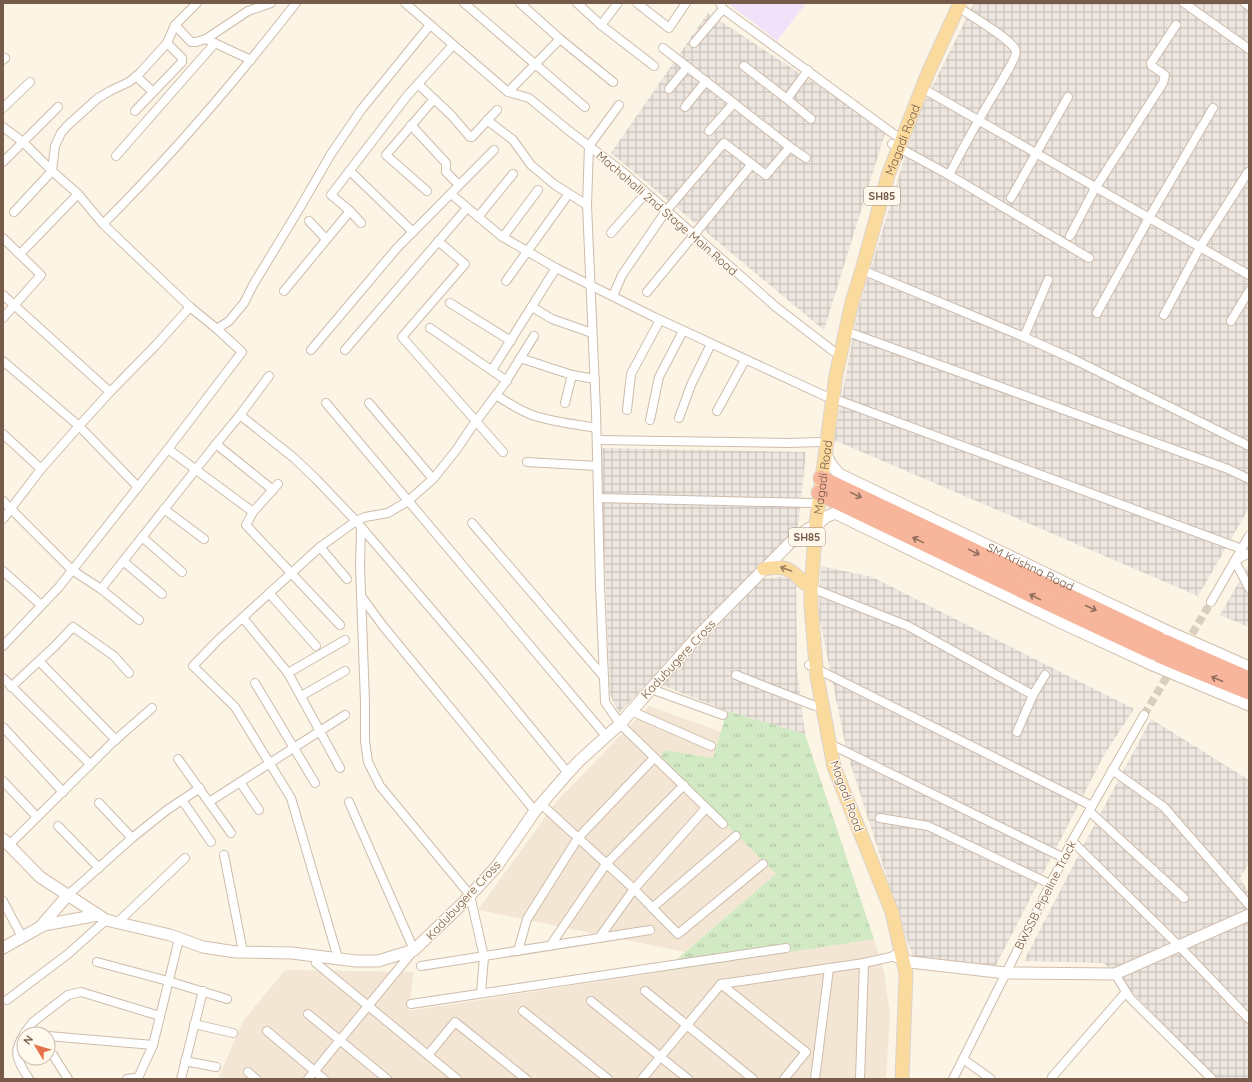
<svg xmlns="http://www.w3.org/2000/svg" width="1252" height="1082" viewBox="0 0 1252 1082" font-family="Quicksand,sans-serif">
  <style>
    .residential { fill: #f4e6d4 }
    .industrial { fill: url(#industrial-grid) }
    .education { fill: #f1e2f9 }
    .grass { fill: url(#grass-tufts) }
    .lines { fill: none; stroke-linecap: round; stroke-linejoin: round }
    .street-tunnel { stroke: #dacebe; stroke-width: 8; stroke-dasharray: 8 4; stroke-linecap: butt }
    .street-casing { stroke: #cebcac; stroke-width: 10 }
    .secondary-casing { stroke: #d3beac; stroke-width: 13 }
    .primary-casing { stroke: #dbd4d0; stroke-width: 15 }
    .highway-casing { stroke: #dbd4d0; stroke-width: 17 }
    .street { stroke: #fff; stroke-width: 8 }
    .secondary { stroke: #fff; stroke-width: 11 }
    .primary { stroke: #fbda9e; stroke-width: 13 }
    .highway { stroke: #f7b69c; stroke-width: 15 }
    .secondary-bridge-casing { stroke: #d3beac; stroke-width: 13; stroke-linecap: butt }
    .highway-bridge-casing { stroke: #dbd4d0; stroke-width: 17; stroke-linecap: butt }
    .secondary-bridge { stroke: #fff; stroke-width: 11 }
    .highway-bridge { stroke: #f7b69c; stroke-width: 15 }
    .oneway { stroke: #906d5a }
    .oneway2 { stroke: #9e8163 }
    .labels { text-anchor: middle; dominant-baseline: central; stroke-width: 3; stroke-linejoin: round; paint-order: stroke }
    .shield { fill: #fff8ec; stroke: #9f8a7b; stroke-width: 1 }
    .shield-label { font-size: 11px; font-weight: bold; fill: #765b4a }
    .street-label { font-size: 12px; fill: #765b4a; stroke: #fff8ec }
  </style>
  <defs>
    <pattern id="industrial-grid" width="8" height="8" patternUnits="userSpaceOnUse"><rect width="8" height="8" fill="#ece6df"/><path d="M0 4h8M4 0v8" fill="none" stroke="#c4bdb7"/></pattern>
    <pattern id="grass-tufts" width="24" height="20" patternUnits="userSpaceOnUse"><rect width="24" height="20" fill="#d2eac3"/><path d="M3 7l-1-3M5 7V3M7 7l1-3M15 17l-1-3M17 17v-4M19 17l1-3" fill="none" stroke="#afc1a0"/></pattern>
  </defs>
  <rect width="100%" height="100%" fill="#fcf4e5"/>
  <g class="residential">
    <path d="M649 706 721 732 713 758 663 750 661 760 776 874 685 952 478 910 556 802Z"/>
    <path d="M874 939 884 972 890 1014 886 1079H218L243 1021 285 970 414 972 408 1011Z"/>
  </g>
  <g class="industrial">
    <path d="M974 3H1249V508L1198 596 834 440 858 310 917 117Z"/>
    <path d="M708 13 886 130 824 330 611 153Z"/>
    <path d="M600 448 806 452 798 527 619 713 610 695Z"/>
    <path d="M1249 564V627L1220 615Z"/>
    <path d="M821 566 872 577 1134 709 1104 755 996 965 913 958 847 753 819 616Z"/>
    <path d="M796 575 797 671 805 734 727 711 662 685 759 579Z"/>
    <path d="M1151 719 1249 780V863L1240 878 1249 893V1079H1216L1104 963 1024 961 1081 850Z"/>
  </g>
  <path class="education" d="M728 3H806L777 41Z"/>
  <path class="grass" d="M727 711 805 734 874 939 662 972 776 874 661 760 663 750 713 758Z"/>
  <g class="lines">
    <g class="street-tunnel">
      <path d="M1186 644 1211 602"/>
      <path d="M1144 715 1172 668"/>
    </g>
    <defs>
      <g id="street">
        <path d="M405 3 508 92 529 98 568 130 624 173 776 307 833 351"/>
        <path d="M464 3 585 107"/>
        <path d="M520 3 560 39 613 82"/>
        <path d="M577 3 601 25 654 66"/>
        <path d="M637 3 669 28 686 3"/>
        <path d="M720 3 723 9 895 135"/>
        <path d="M1184 3 1249 49"/>
        <path d="M1245 3 1249 6"/>
        <path d="M175 25 191 42H196L206 39 251 60"/>
        <path d="M601 25 618 3"/>
        <path d="M206 39 248 11 271 3"/>
        <path d="M694 43 723 9"/>
        <path d="M663 48 790 147 806 158"/>
        <path d="M3 60 5 58"/>
        <path d="M744 66 787 99 808 70"/>
        <path d="M136 76 153 92"/>
        <path d="M418 84 451 115 470 137H472L497 110"/>
        <path d="M922 88 1249 275"/>
        <path d="M669 89 687 67"/>
        <path d="M508 92 560 39"/>
        <path d="M787 99 811 119"/>
        <path d="M619 105 589 146 587 205 596 411 600 586 605 702 620 724 723 824"/>
        <path d="M685 107 706 81"/>
        <path d="M3 108 30 82"/>
        <path d="M135 111 182 62V58L167 43"/>
        <path d="M487 120 513 140 531 165 555 185 587 205"/>
        <path d="M411 125 446 163V172L459 185"/>
        <path d="M3 127 23 142 52 171 78 194 103 224 190 307 217 329 242 352 168 449 59 587 3 646"/>
        <path d="M709 131 734 103"/>
        <path d="M892 144 949 175C966 142 984 110 1003 79 1006 73 1019 54 1015 49 1008 37 971 16 958 7"/>
        <path d="M116 156 215 43"/>
        <path d="M3 162 58 107"/>
        <path d="M350 171 413 232"/>
        <path d="M949 175 1089 258"/>
        <path d="M427 191 386 155 434 99"/>
        <path d="M451 194 501 236 556 268 654 317 825 396"/>
        <path d="M1011 198 1068 97"/>
        <path d="M14 212 52 171 55 146 61 133 67 126 98 98 110 91 129 82 139 74 167 43 175 25 197 3"/>
        <path d="M478 217 513 174"/>
        <path d="M309 221 326 239"/>
        <path d="M361 223 350 211 331 195 407 96 453 45"/>
        <path d="M103 224C172 155 236 80 296 3"/>
        <path d="M611 233 646 193"/>
        <path d="M1070 236 1093 192 1094 187 1098 184 1163 83 1165 75 1152 66 1151 63 1176 25"/>
        <path d="M503 237 538 190"/>
        <path d="M3 238 41 275 3 318"/>
        <path d="M438 241 465 264 402 337 503 452"/>
        <path d="M20 254 78 194"/>
        <path d="M862 270 1024 337 1073 359 1249 446"/>
        <path d="M506 281 565 199"/>
        <path d="M284 291 350 211"/>
        <path d="M647 292 752 164"/>
        <path d="M3 295 110 392"/>
        <path d="M613 296 622 275 666 211 724 143 766 175 790 147"/>
        <path d="M450 303 511 341"/>
        <path d="M532 307 552 319 592 333"/>
        <path d="M1097 313 1149 218 1213 108"/>
        <path d="M1164 315 1200 247 1248 172H1249"/>
        <path d="M1231 321 1249 291"/>
        <path d="M430 328 507 381"/>
        <path d="M217 329 229 321 244 303 253 285 298 211 331 154 361 110 430 25"/>
        <path d="M845 331 1228 469 1249 479"/>
        <path d="M1024 337 1048 280"/>
        <path d="M311 350 397 248 494 150"/>
        <path d="M345 350 467 208"/>
        <path d="M520 358 572 375 595 379"/>
        <path d="M3 361 79 426 138 487"/>
        <path d="M492 370 556 268"/>
        <path d="M496 395C508 403 519 410 532 415 552 422 575 424 596 428"/>
        <path d="M832 398 1242 549"/>
        <path d="M326 403 606 736"/>
        <path d="M369 403 433 479"/>
        <path d="M565 403 572 375"/>
        <path d="M627 410 631 374 660 320"/>
        <path d="M717 411 745 360"/>
        <path d="M240 415 294 458 316 479 356 521 485 672 568 773"/>
        <path d="M679 418 691 385 711 344"/>
        <path d="M650 420 659 377 683 331"/>
        <path d="M3 434 41 469"/>
        <path d="M597 440 789 443 819 442"/>
        <path d="M216 444 273 490"/>
        <path d="M168 449 253 512"/>
        <path d="M527 462 597 466"/>
        <path d="M278 484 253 512 246 525 340 625"/>
        <path d="M598 498 811 503"/>
        <path d="M3 501 72 570 101 589 139 620"/>
        <path d="M164 509 204 539"/>
        <path d="M3 519 41 469 79 426 110 392 156 345 190 307"/>
        <path d="M472 523 604 677"/>
        <path d="M361 528 360 566 365 702V741L368 762 380 786 470 895 484 957 481 993"/>
        <path d="M142 537 182 572"/>
        <path d="M320 547 347 579"/>
        <path d="M1249 553 1235 561 1249 588"/>
        <path d="M123 561 162 594"/>
        <path d="M3 571 41 605"/>
        <path d="M811 588 908 626 1033 695"/>
        <path d="M101 589 216 444 240 415 269 376"/>
        <path d="M269 593 316 646"/>
        <path d="M361 596 383 626 535 811"/>
        <path d="M1211 602 1249 536"/>
        <path d="M243 618 288 673 340 768"/>
        <path d="M39 661 116 740"/>
        <path d="M809 665 1092 806"/>
        <path d="M288 673 345 640"/>
        <path d="M736 675 815 706"/>
        <path d="M3 678 90 764"/>
        <path d="M255 683 315 783"/>
        <path d="M11 687 55 646 73 627 114 656 129 673"/>
        <path d="M651 689 723 715"/>
        <path d="M301 696 345 671"/>
        <path d="M631 711 711 746"/>
        <path d="M3 727 63 792"/>
        <path d="M1017 732 1033 695 1045 675"/>
        <path d="M830 744 1064 858"/>
        <path d="M178 759 231 833"/>
        <path d="M1112 770 1164 807 1249 905"/>
        <path d="M3 781 37 817"/>
        <path d="M240 782 259 810"/>
        <path d="M182 800 211 842"/>
        <path d="M209 802 345 715"/>
        <path d="M99 803 132 838"/>
        <path d="M541 804 634 889 706 808"/>
        <path d="M1089 811 1184 898"/>
        <path d="M880 818 928 826 1050 884"/>
        <path d="M58 826 99 868"/>
        <path d="M1072 841 1180 947 1249 1019"/>
        <path d="M9 845 113 742 152 708"/>
        <path d="M224 855 243 952"/>
        <path d="M68 895 132 838 167 810 200 788"/>
        <path d="M3 901 22 937"/>
        <path d="M652 908 736 836"/>
        <path d="M118 922 185 858"/>
        <path d="M599 938 634 889 678 934 763 864"/>
        <path d="M550 946 606 864 684 785"/>
        <path d="M518 951 527 919 578 838 654 758"/>
        <path d="M338 958 291 798 235 707 193 666 218 640 320 547 356 521 365 517 388 513 408 501 433 479 457 449 471 428 505 383 534 336"/>
        <path d="M97 962 168 981 227 999"/>
        <path d="M316 963 457 1079"/>
        <path d="M421 966 650 930"/>
        <path d="M1115 974 1130 998 1212 1079"/>
        <path d="M721 984 806 1052 784 1079"/>
        <path d="M645 991 753 1079"/>
        <path d="M7 1000 68 954 106 920"/>
        <path d="M591 1001 688 1079"/>
        <path d="M411 1004 786 948"/>
        <path d="M523 1011 608 1079"/>
        <path d="M308 1014 387 1079"/>
        <path d="M194 1024 233 1033"/>
        <path d="M267 1031 324 1079"/>
        <path d="M24 1034 33 1022 68 995 81 992 160 1016"/>
        <path d="M24 1035C11 1053 19 1063 29 1079"/>
        <path d="M48 1036 153 1045"/>
        <path d="M53 1055 68 1079"/>
        <path d="M428 1055 455 1022 526 1079"/>
        <path d="M963 1059 991 1079"/>
        <path d="M185 1061 216 1067"/>
        <path d="M248 1072 256 1079"/>
        <path d="M1052 1077 1126 992"/>
        <path d="M138 1078 153 1045 179 939"/>
        <path d="M127 1079 135 1078 139 1079"/>
        <path d="M181 1079 203 991"/>
        <path d="M308 1079 414 950 349 802"/>
        <path d="M642 1079 721 984 864 963 895 956"/>
        <path d="M815 1079 829 968"/>
        <path d="M860 1079 864 963"/>
        <path d="M953 1079 1072 841 1144 715"/>
      </g>
      <g id="secondary">
        <path id="s1" d="M825 451 830 463 839 474 1080 590 1169 632"/>
        <path d="M1197 644 1249 667"/>
        <path d="M1179 676 1249 705"/>
        <path d="M3 839 40 877 106 920 170 935 203 947 236 952 292 953 356 961H378L414 950 464 902 497 866 535 811 568 773 579 761 620 724 698 636 792 541 808 529 815 526 826 517 835 513 1064 624 1153 665"/>
        <path d="M41 926 68 895"/>
        <path d="M3 948 44 925 98 915"/>
        <path d="M895 956 910 962 1006 973 1115 974 1249 915"/>
      </g>
      <g id="primary">
        <path d="M764 569C785 565 790 568 804 583"/>
        <path id="s2" d="M902 1079 906 974 892 912 834 767 817 677 811 606V588L816 523 836 375 852 302 862 270 888 175 928 73 960 3"/>
      </g>
      <g id="highway">
        <path d="M821 478 1165 642"/>
        <path d="M819 493 1069 613 1159 655"/>
        <path d="M1192 654 1249 679"/>
        <path d="M1185 666 1249 692"/>
      </g>
    </defs>
    <use href="#street" class="street-casing"/>
    <use href="#secondary" class="secondary-casing"/>
    <use href="#primary" class="primary-casing"/>
    <use href="#highway" class="highway-casing"/>
    <use href="#street" class="street"/>
    <use href="#secondary" class="secondary"/>
    <use href="#primary" class="primary"/>
    <use href="#highway" class="highway"/>
    <defs>
      <g id="secondary-bridge">
        <path d="M1169 632 1197 644"/>
        <path d="M1153 665 1179 676"/>
      </g>
      <g id="highway-bridge">
        <path d="M1165 642 1192 654"/>
        <path d="M1159 655 1185 666"/>
      </g>
    </defs>
    <use href="#secondary-bridge" class="secondary-bridge-casing"/>
    <use href="#highway-bridge" class="highway-bridge-casing"/>
    <use href="#secondary-bridge" class="secondary-bridge"/>
    <use href="#highway-bridge" class="highway-bridge"/>
  </g>
  <defs><path id="oneway-shaft" d="M-6 0H5M1.5-3L5.5 0L1.5 3" fill="none" stroke-width="1.6" stroke-linecap="round" stroke-linejoin="round"/></defs>
  <g class="oneway">
    <use href="#oneway-shaft" transform="translate(856 495) rotate(26)"/>
    <use href="#oneway-shaft" transform="translate(918 540) rotate(-154)"/>
    <use href="#oneway-shaft" transform="translate(974 552) rotate(26)"/>
    <use href="#oneway-shaft" transform="translate(1035 597) rotate(-154)"/>
    <use href="#oneway-shaft" transform="translate(1091 608) rotate(25)"/>
    <use href="#oneway-shaft" transform="translate(1217 679) rotate(-158)"/>
  </g>
  <use class="oneway2" href="#oneway-shaft" transform="translate(786 569) rotate(-161)"/>
  <g class="labels">
    <g class="shield">
      <rect x="864" y="187" width="36" height="18" rx="3"/>
      <rect x="789" y="528" width="36" height="18" rx="3"/>
    </g>
    <g class="shield-label">
      <text x="882" y="196">SH85</text>
      <text x="807" y="537">SH85</text>
    </g>
    <g class="street-label">
      <text stroke="none"><textPath href="#s2" startOffset="965">Magadi Road</textPath></text>
      <text transform="translate(667 213) rotate(41)">Machohalli 2nd Stage Main Road</text>
      <text stroke="none"><textPath href="#s2" startOffset="617">Magadi Road</textPath></text>
      <text stroke="none"><textPath href="#s1" startOffset="240">SM Krishna Road</textPath></text>
      <text transform="translate(678 659) rotate(-47)">Kadubugere Cross</text>
      <text transform="translate(847 796) rotate(70)">Magadi Road</text>
      <text transform="translate(1045 895) rotate(-63)">BWSSB Pipeline Track</text>
      <text transform="translate(463 900) rotate(-47)">Kadubugere Cross</text>
    </g>
  </g>
  <rect width="1252" height="1082" fill="none" stroke="#765b4a" stroke-width="8"/>
  <g transform="translate(36 1046) rotate(308)"><circle r="19" fill="#fff8ec" stroke="#c8b9ab"/>
  <path d="M0-3L7 15L0 10L-7 15Z" fill="#e6714a"/>
  <text y="-6" font-size="11" font-weight="bold" text-anchor="middle" fill="#765b4a">N</text>
  </g>
</svg>
